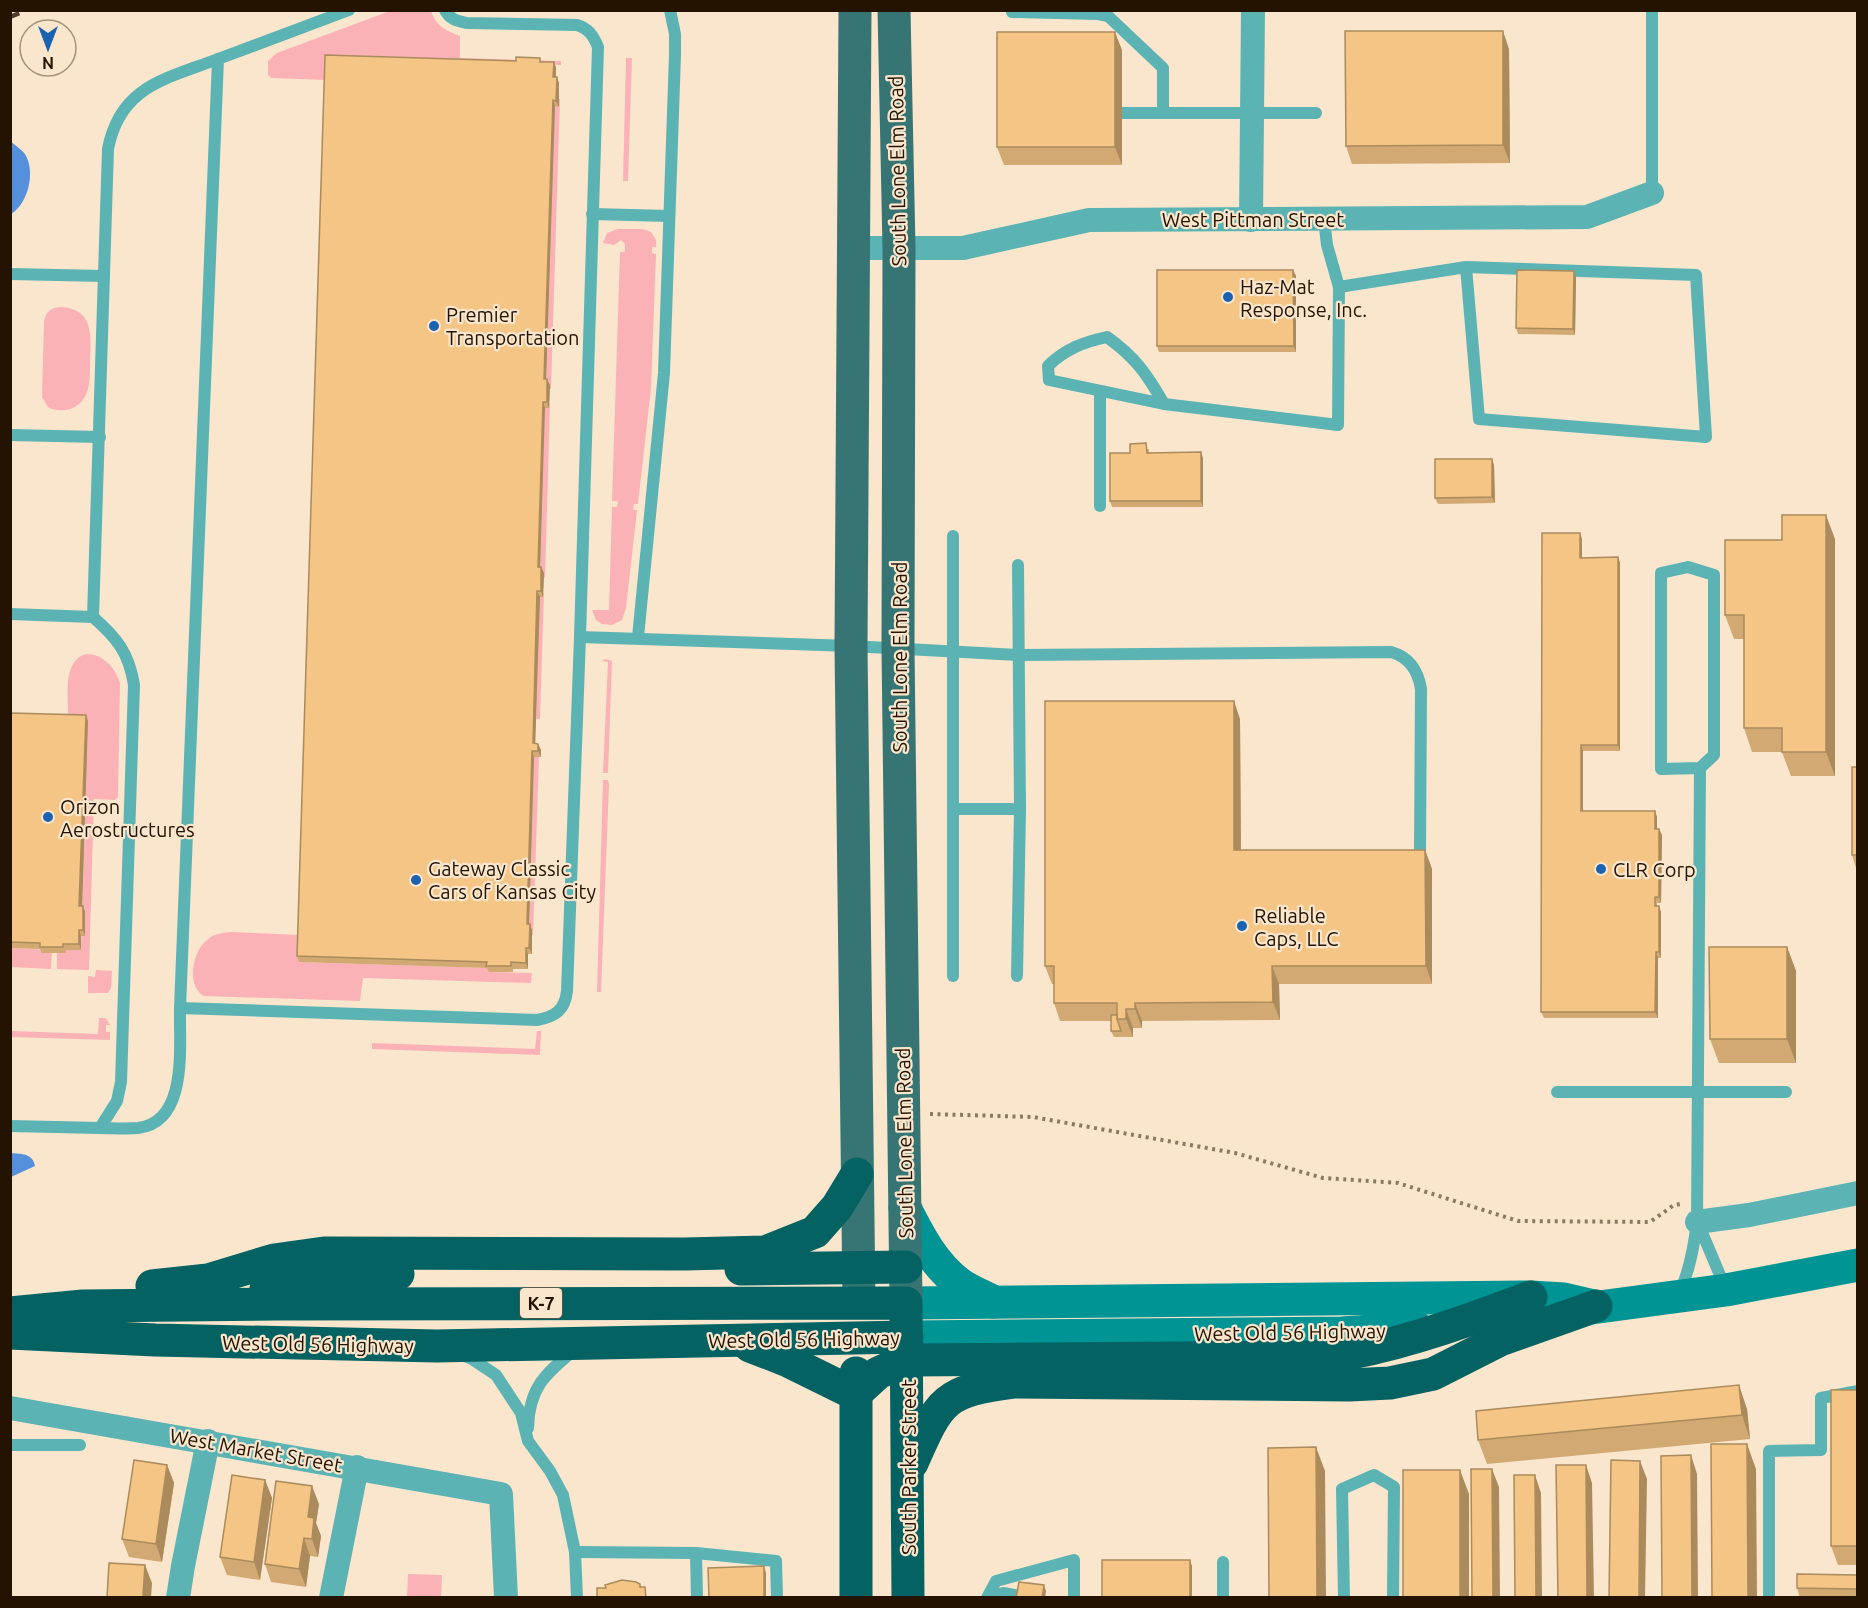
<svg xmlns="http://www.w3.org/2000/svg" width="1868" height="1608" viewBox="0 0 1868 1608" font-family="Ubuntu,sans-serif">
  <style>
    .green { fill: #fab2b7 }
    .water { fill: #5490db }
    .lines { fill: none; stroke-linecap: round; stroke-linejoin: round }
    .path { stroke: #8b7963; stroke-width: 4; stroke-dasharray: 3 4.5; stroke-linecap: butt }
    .lane { stroke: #5bb4b3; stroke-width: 12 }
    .street { stroke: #5bb4b3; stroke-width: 24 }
    .secondary { stroke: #019494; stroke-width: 33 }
    .primary { stroke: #377575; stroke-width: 33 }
    .highway { stroke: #046262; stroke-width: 33 }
    .rail { stroke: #4e3d28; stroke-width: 4.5; stroke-dasharray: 10 10; stroke-linecap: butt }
    .wall { fill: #d2a972 }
    .shaded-wall { fill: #ab8a5c }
    .building { fill: #f4c584; stroke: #ab8a5c; stroke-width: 1.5 }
    .poi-dot { fill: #1a62b2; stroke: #f9e6cd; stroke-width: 2 }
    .labels { text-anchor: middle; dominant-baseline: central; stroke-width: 4.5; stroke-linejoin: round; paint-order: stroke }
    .shield { fill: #f9e6cd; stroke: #64523e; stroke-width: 1.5 }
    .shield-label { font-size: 18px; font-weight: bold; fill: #241300 }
    .street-label { font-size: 20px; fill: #241300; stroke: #f9e6cd }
    .poi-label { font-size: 20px; fill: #241300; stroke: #f9e6cd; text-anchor: start }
  </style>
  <rect width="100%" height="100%" fill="#f9e6cd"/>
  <g class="green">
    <path d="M390 11H431C437 27 445 30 460 36V58L561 61V65L518 63 327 80 271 78 268 75V61L277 53Z"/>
    <path d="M626 58H632L628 181H623Z"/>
    <path d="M555 99H560L551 389H546Z"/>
    <path d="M618 229H643L651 232 656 240V247H652V253L656 254 651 388 638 504H634L633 510H637L626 608 622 620 612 625 602 624 596 620 592 610H609L612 507H617L618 501H612L620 252H625V244L621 240 614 245 603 243 607 233Z"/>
    <path d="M62 307C94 309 91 337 90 361 90 379 91 402 70 409 63 411 54 411 48 407L42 397 44 321C46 311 52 307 62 307Z"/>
    <path d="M545 404H550L545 578 540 577Z"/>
    <path d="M540 593H544L540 719H536Z"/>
    <path d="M86 654C103 654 115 667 120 683L118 797 115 800 94 799 89 970 57 969V950H81L88 722 68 721C69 701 61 661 86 654Z"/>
    <path d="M605 659 612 661 608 773H603L608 662 602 661Z"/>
    <path d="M534 757H539L533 935H529Z"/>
    <path d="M603 780H608L609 784 601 992H597Z"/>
    <path d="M230 932 300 935 299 962 489 968V972L532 973 531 983 363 978 360 1001 204 996C186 986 192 952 207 940 213 934 222 933 230 932Z"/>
    <path d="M11 948 52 950 51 969 11 967Z"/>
    <path d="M96 970 112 971 111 988 108 993H88V976L95 977Z"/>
    <path d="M99 1018H106L110 1025H106V1032H110V1040L11 1037V1031L98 1034Z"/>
    <path d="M537 1031H541L540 1055 372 1049V1043L535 1049Z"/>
    <path d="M408 1574 442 1575 441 1597H407Z"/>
  </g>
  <g class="water">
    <path d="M10 141C15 145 21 149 25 154 36 172 28 204 11 214Z"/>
    <path d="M11 1153C21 1154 33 1153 35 1166L11 1177Z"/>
  </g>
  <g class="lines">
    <path class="path" d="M930 1114 1033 1117 1235 1153 1323 1178 1398 1183 1518 1221 1650 1222 1674 1205 1681 1204"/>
    <g class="lane">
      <path d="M445 10C450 20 458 21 467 23L577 25C589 29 593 35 598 47L580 637"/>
      <path d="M1652 10V193"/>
      <path d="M1012 12 1098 14 1108 16 1163 68V113"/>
      <path d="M1122 113H1316"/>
      <path d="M592 214 669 216"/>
      <path d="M1324 219 1327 245 1339 287"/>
      <path d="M10 274 104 276"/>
      <path d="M1100 391V506"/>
      <path d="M1164 404C1147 374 1135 357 1107 337 1084 342 1065 349 1048 366L1049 380 1164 404 1338 425 1339 287 1466 267 1479 419 1706 437 1696 275 1466 267"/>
      <path d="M10 435 100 437"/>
      <path d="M953 536V976"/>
      <path d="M10 614 93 617C117 638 129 653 134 685L121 1082 117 1101 100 1128 10 1126"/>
      <path d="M93 617 108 149C120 86 166 79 218 59"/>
      <path d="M638 637 664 373 675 55V34L670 10"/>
      <path d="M954 809H1020"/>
      <path d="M1017 976 1020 809 1018 565"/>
      <path d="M180 1008 218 59 349 10"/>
      <path d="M1557 1092H1786"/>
      <path d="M100 1128C113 1128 126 1129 138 1128 189 1122 179 1045 180 1008L537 1020C555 1017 565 1010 567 991L580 637 851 646 1019 655 1391 652C1409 657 1418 670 1421 689L1420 854"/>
      <path d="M1698 1223 1725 1287"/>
      <path d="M1680 1292C1690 1269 1694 1247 1697 1222L1700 768 1714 755V575L1688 567 1661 573V769L1700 768"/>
      <path d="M464 1356 472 1359 496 1375 521 1413 528 1441 550 1471 563 1495 575 1552 577 1598"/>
      <path d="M528 1428C529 1388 545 1374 573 1351"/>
      <path d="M10 1445H80"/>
      <path d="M575 1552 696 1553 697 1598"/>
      <path d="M696 1553 776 1561 777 1598"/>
      <path d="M987 1598 996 1581 1074 1560V1598"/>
      <path d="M991 1598 1003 1593 1020 1596"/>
      <path d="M1223 1598V1562"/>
      <path d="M1344 1598 1342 1489 1374 1475 1394 1487 1393 1598"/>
      <path d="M1769 1598V1451L1821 1450V1398L1858 1391"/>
    </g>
    <g class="street">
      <path d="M1251 220 1253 10"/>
      <path d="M853 248H963L1089 220 1587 217 1652 193"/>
      <path d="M1697 1222 1749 1215 1858 1193"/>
      <path d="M10 1408 501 1494 506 1598"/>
      <path d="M178 1598 183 1566 208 1441"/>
      <path d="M331 1598 357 1467"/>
    </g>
    <g class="secondary">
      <path d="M905 1208C919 1236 934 1265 960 1284 970 1291 983 1296 994 1302"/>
      <path d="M906 1303 1531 1297 1564 1299 1594 1306"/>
      <path d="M1569 1311 1726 1290 1858 1265"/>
      <path d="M907 1337 1342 1333 1417 1328"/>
    </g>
    <g class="primary">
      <path d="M855 10 851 646 859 1302"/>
      <path d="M894 10 899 248 898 648 906 1303"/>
    </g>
    <g class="highway">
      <path d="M741 1269 906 1267"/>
      <path d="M152 1286 208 1280 274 1260 324 1253 685 1254 765 1252 815 1232 837 1207 857 1174"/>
      <path d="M266 1289 291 1279 398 1274"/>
      <path d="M10 1313 83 1306 276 1304 906 1303 908 1598"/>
      <path d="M10 1333 155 1340 437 1346 907 1337"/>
      <path d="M750 1346 786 1360 855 1394"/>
      <path d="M856 1373V1598"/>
      <path d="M855 1394 878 1373 907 1360 1305 1357C1320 1356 1336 1356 1351 1353 1413 1341 1472 1319 1531 1297"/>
      <path d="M912 1463C940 1399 944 1391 1015 1382L1349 1385 1390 1383 1433 1374 1500 1340 1596 1306"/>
    </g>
    <path class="rail" d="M10 17 27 10"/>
  </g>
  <g class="wall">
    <path d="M1509 49 1510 163 1352 164 1346 146Z"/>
    <path d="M1122 50V165H1004L997 147Z"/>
    <path d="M541 62H554L556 68V77L559 83V107L555 106 546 379 550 385 549 408H545L540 567H541L544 573 543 597H540L535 744H538L541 750V757H534L529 924 532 930V954H528V969H513V972H489L487 968 299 962 297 956Z"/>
    <path d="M1293 270 1296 276V352H1159L1157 346Z"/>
    <path d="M1574 271 1576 277 1575 335 1518 334 1516 328Z"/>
    <path d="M1149 449V453L1203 458V507H1112L1110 501 1130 453Z"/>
    <path d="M1494 465 1495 503 1438 504 1435 498Z"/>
    <path d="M1582 539V558L1618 557 1620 563V751H1583V811H1655L1657 817V829L1662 835 1661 903H1657V906L1661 912V958H1658V1018H1544L1541 1012Z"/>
    <path d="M1835 539V776H1791L1782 752H1752L1744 728V639H1734L1725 615 1782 540Z"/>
    <path d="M10 713 88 721 82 906 85 912V936H81V950H66V953H42L40 949 10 948Z"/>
    <path d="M1240 719 1241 850H1425L1432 869V984H1279L1280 1020 1142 1021V1028H1133V1037H1114L1111 1031V1021H1060L1054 1003V984H1052L1045 966Z"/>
    <path d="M1857 767V871L1852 855Z"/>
    <path d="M1787 947 1796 971V1063H1719L1710 1039Z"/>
    <path d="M1857 1390V1565H1838L1831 1546Z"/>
    <path d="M1747 1409 1750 1439 1487 1464 1478 1440Z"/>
    <path d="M167 1465 174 1483 162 1562 129 1557 122 1539Z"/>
    <path d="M265 1480 272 1498 260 1580 227 1575 220 1557Z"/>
    <path d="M319 1504 316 1523 321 1536 318 1557 310 1556 306 1587 271 1582 265 1564Z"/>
    <path d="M1857 1575V1598H1800L1797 1588Z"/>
  </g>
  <g class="shaded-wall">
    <path d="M1503 31 1509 49 1510 163 1503 145Z"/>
    <path d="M1115 32 1122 50V165L1115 147Z"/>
    <path d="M554 62 556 68V83L553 77Z"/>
    <path d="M557 77 559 83V107L556 101Z"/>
    <path d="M553 100 555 106 546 385 544 379Z"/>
    <path d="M1293 270 1296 276V352L1294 346Z"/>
    <path d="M1574 271 1576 277 1575 335 1573 329Z"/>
    <path d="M547 379 550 385 549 408 547 402Z"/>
    <path d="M543 402 545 408 540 573 538 567Z"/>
    <path d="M1201 452 1203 458V507L1201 501Z"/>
    <path d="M1492 459 1494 465 1495 503 1492 497Z"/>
    <path d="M1826 515 1835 539V776L1826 752Z"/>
    <path d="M1580 533 1582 539V564L1580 558Z"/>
    <path d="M1618 557 1620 563V751L1618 745Z"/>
    <path d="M541 567 544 573 543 597 541 591Z"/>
    <path d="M537 591 540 597 535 750 533 743Z"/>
    <path d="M1234 701 1240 719 1241 869 1234 850Z"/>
    <path d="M86 715 88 721 82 912 79 906Z"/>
    <path d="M538 744 541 750V757L538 751Z"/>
    <path d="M1581 745 1583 751V817L1581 811Z"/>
    <path d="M532 751 534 757 529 930 527 924Z"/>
    <path d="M1655 811 1657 817V835L1655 829Z"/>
    <path d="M1659 829 1662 835 1661 903 1659 897Z"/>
    <path d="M1425 850 1432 869V984L1426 966Z"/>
    <path d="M83 906 85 912V936L83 930Z"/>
    <path d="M1659 906 1661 912V958L1659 952Z"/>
    <path d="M530 924 532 930V954L529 948Z"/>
    <path d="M79 930 81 936V950L79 944Z"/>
    <path d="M1787 947 1796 971V1063L1787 1039Z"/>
    <path d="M526 948 528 954V969L526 963Z"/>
    <path d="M1656 952 1658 958V1018L1655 1012Z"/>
    <path d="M1272 966 1279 984 1280 1020 1273 1002Z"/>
    <path d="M1135 1003 1142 1021V1028L1135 1009Z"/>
    <path d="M1126 1009 1133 1028V1037L1126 1019Z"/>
    <path d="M1739 1385 1747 1409 1750 1439 1742 1415Z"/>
    <path d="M1747 1444 1756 1469 1757 1598H1748Z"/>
    <path d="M1316 1447 1325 1471 1326 1598H1317Z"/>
    <path d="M1691 1455 1697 1474 1698 1598H1692Z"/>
    <path d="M1640 1461 1647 1479 1645 1598H1639Z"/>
    <path d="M167 1465 174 1483 162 1562 156 1544Z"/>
    <path d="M1586 1465 1592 1483 1594 1598H1587Z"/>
    <path d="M1492 1469 1499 1487 1500 1598H1493Z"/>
    <path d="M1460 1470 1469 1494V1598H1460Z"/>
    <path d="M1535 1475 1541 1493 1542 1598H1536Z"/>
    <path d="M265 1480 272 1498 260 1580 254 1562Z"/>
    <path d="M312 1486 319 1504 316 1523 321 1536 318 1557 312 1539 308 1517Z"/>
    <path d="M304 1538 310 1556 306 1587 299 1569Z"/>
    <path d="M1190 1560 1192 1566V1598H1190Z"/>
    <path d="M145 1565 152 1583 151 1598H144L143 1595Z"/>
    <path d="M764 1566 766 1573V1598H764Z"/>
    <path d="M1044 1585 1046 1591 1045 1598H1042Z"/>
  </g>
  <g class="building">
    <path d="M1345 31H1503V145L1346 146Z"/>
    <rect x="997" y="32" width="118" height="115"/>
    <path d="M325 55 516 61V57L540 58V62H554L553 77H557L556 101 553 100 544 379H547V402H543L538 567H541V591H537L533 743 538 744V751H532L527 924H530L529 948H526V963L511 962V966H486L487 962 297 956Z"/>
    <path d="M1157 270H1293L1294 346H1157Z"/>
    <path d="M1517 270 1574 271 1573 329 1516 328Z"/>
    <path d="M1146 443 1147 453 1201 452V501H1110V453H1130V444Z"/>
    <path d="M1435 459H1492V497L1435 498Z"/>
    <path d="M1782 515H1826V752H1782V728H1744V615H1725V540H1782Z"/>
    <path d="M1542 533H1580V558L1618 557V745H1581V811H1655V829H1659V897H1655V906H1659V952H1656L1655 1012H1541Z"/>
    <path d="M1045 701H1234V850H1425L1426 966H1272L1273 1002 1135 1003V1009H1126V1019H1117V1003H1054V966H1045Z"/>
    <path d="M10 713 86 715 79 906H83V930H79V944H63V947H40V943L10 942Z"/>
    <rect x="1852" y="767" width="5" height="88"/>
    <path d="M1709 947H1787V1039H1710Z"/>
    <path d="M1111 1015H1117V1019L1121 1031H1111Z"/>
    <path d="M1739 1385 1742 1415 1478 1440 1476 1411Z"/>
    <rect x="1831" y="1390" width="26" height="156"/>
    <path d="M1711 1444H1747L1748 1598H1712Z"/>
    <path d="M1316 1447 1317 1598H1269L1268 1448Z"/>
    <path d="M1691 1455 1692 1598H1662L1661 1456Z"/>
    <path d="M134 1460 167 1465 156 1544 122 1539Z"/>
    <path d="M1611 1460 1640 1461 1639 1598H1609Z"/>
    <path d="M1556 1465H1586L1587 1598H1558Z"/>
    <path d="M1471 1469H1492L1493 1598H1472Z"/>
    <rect x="1403" y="1470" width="57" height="128"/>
    <path d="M232 1475 265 1480 254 1562 220 1557Z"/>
    <path d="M1514 1475H1535L1536 1598H1515Z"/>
    <path d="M276 1481 312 1486 308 1517 314 1518 312 1539 304 1538 299 1569 265 1564Z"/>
    <rect x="1102" y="1560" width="88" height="38"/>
    <path d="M109 1563 145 1565 143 1595 149 1596V1598H107Z"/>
    <path d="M764 1566V1598H709L708 1568Z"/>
    <path d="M1797 1574 1857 1575V1589L1797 1588Z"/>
    <path d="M622 1580 636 1582 640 1584V1587H645L646 1598H597V1588H606L605 1585Z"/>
    <path d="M1019 1582 1044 1585 1042 1598H1016Z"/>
  </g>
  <g class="poi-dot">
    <circle cx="1228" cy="297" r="6"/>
    <circle cx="434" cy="326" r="6"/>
    <circle cx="48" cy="817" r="6"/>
    <circle cx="1601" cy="869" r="6"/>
    <circle cx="416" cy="880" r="6"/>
    <circle cx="1242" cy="926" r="6"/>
  </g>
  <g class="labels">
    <rect class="shield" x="520" y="1288" width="42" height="30" rx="4.5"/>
    <g class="shield-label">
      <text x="541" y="1303">K-7</text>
    </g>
    <g class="street-label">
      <text transform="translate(897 171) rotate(-91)">South Lone Elm Road</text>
      <text x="1253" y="219">West Pittman Street</text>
      <text transform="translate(899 657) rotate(-90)">South Lone Elm Road</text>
      <text transform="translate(904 1143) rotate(-91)">South Lone Elm Road</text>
      <text transform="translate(1290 1332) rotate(-1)">West Old 56 Highway</text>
      <text transform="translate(804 1339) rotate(-1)">West Old 56 Highway</text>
      <text transform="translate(318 1344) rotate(1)">West Old 56 Highway</text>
      <text transform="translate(256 1450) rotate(10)">West Market Street</text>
      <text transform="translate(908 1467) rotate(-90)">South Parker Street</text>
    </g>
    <g class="poi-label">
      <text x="1240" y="286">Haz-Mat<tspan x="1240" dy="23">Response, Inc.</tspan></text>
      <text x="446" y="314">Premier<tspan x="446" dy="23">Transportation</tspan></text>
      <text x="60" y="806">Orizon<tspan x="60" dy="23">Aerostructures</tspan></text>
      <text x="428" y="868">Gateway Classic<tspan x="428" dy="23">Cars of Kansas City</tspan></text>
      <text x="1613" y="869">CLR Corp</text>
      <text x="1254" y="915">Reliable<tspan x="1254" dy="23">Caps, LLC</tspan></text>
    </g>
  </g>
  <rect width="1868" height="1608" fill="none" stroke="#241300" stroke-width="24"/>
  <g transform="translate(48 48) rotate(180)"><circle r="28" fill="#f9e6cd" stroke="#a4927b" stroke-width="1.5"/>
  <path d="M0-4.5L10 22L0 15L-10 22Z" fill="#1a62b2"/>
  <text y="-9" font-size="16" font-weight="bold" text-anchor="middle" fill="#241300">N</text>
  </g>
</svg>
